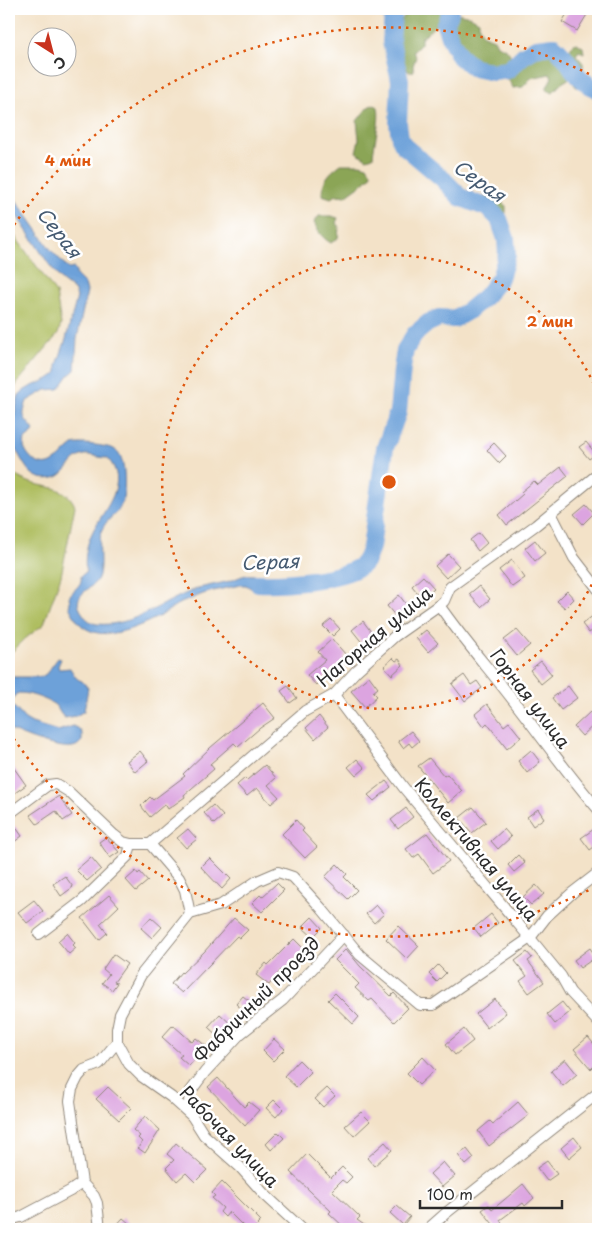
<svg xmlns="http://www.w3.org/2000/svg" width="607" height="1238" viewBox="0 0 607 1238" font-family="'Playpen Sans',sans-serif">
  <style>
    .green { fill: #afbe61; stroke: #6d7446 }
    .forest { fill: #8ba557; stroke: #5b6841 }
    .water { fill: #6da1d9; stroke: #4c6682 }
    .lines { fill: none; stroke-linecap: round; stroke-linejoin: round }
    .river { stroke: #6da1d9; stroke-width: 18 }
    .building { fill: #dca4e0 }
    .minor-casing { stroke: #8f867a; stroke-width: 12 }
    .minor { stroke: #fff; stroke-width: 10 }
    .ring { fill: none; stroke: #df570e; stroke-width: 2.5; stroke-dasharray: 2.5 5 }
    .labels { text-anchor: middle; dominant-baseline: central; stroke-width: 5; stroke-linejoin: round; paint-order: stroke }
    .street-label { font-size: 18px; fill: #2b2b2b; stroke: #fff }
    .water-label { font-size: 19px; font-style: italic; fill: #455a71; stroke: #fff }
    .centre { fill: #df570e; stroke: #fff; stroke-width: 2.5 }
    .ring-label { font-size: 15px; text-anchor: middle; font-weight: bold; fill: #df570e; stroke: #fff; stroke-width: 5; stroke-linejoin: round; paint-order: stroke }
  </style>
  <rect width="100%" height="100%" fill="#fff"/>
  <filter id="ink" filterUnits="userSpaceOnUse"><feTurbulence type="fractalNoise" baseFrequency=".02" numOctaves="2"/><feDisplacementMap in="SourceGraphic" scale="10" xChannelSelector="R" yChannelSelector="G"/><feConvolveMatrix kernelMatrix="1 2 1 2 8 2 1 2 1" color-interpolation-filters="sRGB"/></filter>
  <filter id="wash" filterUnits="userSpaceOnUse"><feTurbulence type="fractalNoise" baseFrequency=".0096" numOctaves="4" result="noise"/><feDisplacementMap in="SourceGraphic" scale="20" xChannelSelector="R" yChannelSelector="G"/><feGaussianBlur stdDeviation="1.12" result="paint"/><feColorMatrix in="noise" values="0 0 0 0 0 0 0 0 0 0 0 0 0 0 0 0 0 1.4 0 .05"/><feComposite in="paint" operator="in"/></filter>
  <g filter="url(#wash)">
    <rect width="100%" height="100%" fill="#f3e2c8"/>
    <g class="green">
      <path d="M9 228 56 293 61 324 58 334 18 382 9 399Z"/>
      <path d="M9 470C14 474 20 479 26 481 45 489 66 484 75 506L61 576 44 624 26 638 9 655Z"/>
    </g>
    <g class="forest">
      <path d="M411 9H443L446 14 443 19 421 38V44L413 52 416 57 413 66 414 71 409 72C387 46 386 34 411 9Z"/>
      <path d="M457 13 470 16 479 21V27L483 35 494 39 497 45C508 49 511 52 512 64 502 69 492 66 482 68L478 65C475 64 470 64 466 62 457 58 447 36 448 27 448 21 454 17 457 13Z"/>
      <path d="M577 43 583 47 584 53 579 51 576 55 583 63V71L592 79C589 88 585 87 576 87L570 78 562 83 553 92 546 89 552 77 550 74 531 78 523 87 513 88 508 79C510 65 523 64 533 57L531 51 537 46H544L551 54 561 55 566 61 569 58 568 52 573 44Z"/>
      <path d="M374 104 378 107C381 121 374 141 373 157L367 159 356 152 359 139 357 121 368 107Z"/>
      <path d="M341 164H360L367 166 372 174C365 184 355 188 346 196L337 195 331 198 322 195C322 180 329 173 341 164Z"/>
      <path d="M474 196 496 198 506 206V213L503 216C496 215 492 213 486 210 479 208 475 210 469 205L470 200Z"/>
      <path d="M319 216H331L338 218 336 223 339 227 338 238 331 243C322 238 318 232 314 222Z"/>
    </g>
    <g class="water">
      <path d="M9 190 51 250 69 269 74 268 76 272V275L85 284 87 291 77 339 75 370 69 375 59 389 46 390 27 401C21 420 24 416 34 430L33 433 25 439 24 447C28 457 40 470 53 462 61 458 66 450 73 445 79 442 108 446 114 449 117 451 119 454 121 458 126 469 126 499 119 509 113 517 106 520 102 530 97 544 102 560 99 575 96 590 67 593 83 614 86 619 91 623 97 624 134 628 168 597 203 587 211 585 218 584 226 582 235 580 244 573 254 575 257 575 258 578 261 579 266 581 274 578 280 578L281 585 252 589 246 585H240C228 588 215 590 203 594 195 597 189 600 181 603 174 605 169 611 162 615 140 626 105 644 82 626 76 621 73 613 69 607L70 602 69 597C73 589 83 586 81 576L86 572C84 558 86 545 93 531 104 509 131 482 107 458 99 458 91 454 84 455 71 458 67 475 54 478 34 482 27 470 19 455 17 450 13 446 12 441 11 432 16 404 19 395 30 383 47 384 57 372V365L66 339 77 297 74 290 61 280 48 263 9 204Z"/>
      <path d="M58 658 61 659 58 666 59 669 70 668C74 674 75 679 82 681L88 688 84 711 76 716 65 718C60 715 59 709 55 705 49 700 23 690 16 694 13 697 12 702 12 705L25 719 32 723 58 731 73 726 78 728 82 733V741C80 743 78 745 76 746 64 752 21 736 9 729V678L11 677H41L46 674Z"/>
    </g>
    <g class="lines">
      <g class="river">
        <path d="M448 9 450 13 445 24 449 36 460 57 474 68 493 72 508 70 523 56 536 48 554 46C566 56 567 61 575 72 581 80 590 86 598 90"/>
        <path d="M258 583C282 584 339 580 359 567 367 563 368 555 371 547L385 448 398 412 402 369 405 350 415 334 428 323 439 318 454 319 468 311 485 297 500 278 507 255 506 239 499 219 488 208 460 197 443 179 404 146 400 138 398 123 400 80 391 42 393 14 396 9"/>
      </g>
    </g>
    <g id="blocks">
      <g class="building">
        <path d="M570 9H580L588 13 577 31 562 22Z"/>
        <path d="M586 442 596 454 589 459 579 447Z"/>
        <path d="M494 443 506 456 499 463 487 450Z"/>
        <path d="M561 467 568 476 507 525 499 515 523 494 521 492 534 481 538 485Z"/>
        <path d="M586 504 594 513 583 524 574 514Z"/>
        <path d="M479 533 487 543 478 551 470 540Z"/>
        <path d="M535 540 545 553 535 561 525 548Z"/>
        <path d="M448 554 459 566 446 578 435 566Z"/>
        <path d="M512 560 525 578 512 587 499 570Z"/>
        <path d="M423 576 434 588 422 598 412 586Z"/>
        <path d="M479 586 490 599 481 607 469 594Z"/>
        <path d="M567 591 574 599 565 608 557 601Z"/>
        <path d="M399 595 409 608 397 618 387 606Z"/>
        <path d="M598 612V627L589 633 582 624Z"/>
        <path d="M331 619 340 629 333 636 323 626Z"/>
        <path d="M363 621 375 637 364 645 352 630Z"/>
        <path d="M426 630 438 643 428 652 416 638Z"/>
        <path d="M517 630 530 645 517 656 504 640Z"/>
        <path d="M332 639 346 655 343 658 344 660 316 685 307 675 325 660 318 652Z"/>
        <path d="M393 658 396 661 399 659 403 665 392 675 384 666Z"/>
        <path d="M541 661 552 675 541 684 530 670Z"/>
        <path d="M464 675 471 685 477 681 482 688 465 701 452 684Z"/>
        <path d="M369 676 378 688 373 692 377 696 365 707 351 691Z"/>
        <path d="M288 686 297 698 290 703 281 691Z"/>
        <path d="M568 686 577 698 561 710 552 698Z"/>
        <path d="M263 703 275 718 260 728 238 747 234 743 210 764 214 769 184 795 185 797 168 809 165 804 150 817 141 806 150 797 153 800 185 776 183 774 210 748Z"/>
        <path d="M487 704 504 726 509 722 521 737 507 749 487 723 484 726 475 714Z"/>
        <path d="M590 712 598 721 582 736 574 727Z"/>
        <path d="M319 716 328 727 315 739 306 728Z"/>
        <path d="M411 731 419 741 412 747 409 743 403 748 398 741Z"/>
        <path d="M531 750 540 762 527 773 518 761Z"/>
        <path d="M140 751 148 761 135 772 127 761Z"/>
        <path d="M429 758 444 776 447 774 462 791 448 803 418 766Z"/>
        <path d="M357 759 365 768 356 776 348 767Z"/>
        <path d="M9 761 26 785 12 795 9 790Z"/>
        <path d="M265 765 276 778 268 785 279 797 271 804 257 788 247 796 237 785 245 778 247 780Z"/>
        <path d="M386 781 391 787 374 801 368 795Z"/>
        <path d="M59 796 72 815 63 821 56 811 37 824 30 815Z"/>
        <path d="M213 805 223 816 214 824 204 813Z"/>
        <path d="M473 807 486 822 472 833 459 818Z"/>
        <path d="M406 808 413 817 398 829 391 820Z"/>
        <path d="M538 809 544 818 533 826 527 817Z"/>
        <path d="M296 820 304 829 302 831 317 847 305 858 282 834Z"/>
        <path d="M15 826 22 836 9 846V831Z"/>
        <path d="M188 829 197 839 186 848 177 838Z"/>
        <path d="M504 829 511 837 498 849 491 841Z"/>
        <path d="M594 829 598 834V844L590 850 581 838Z"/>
        <path d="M427 833 449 861 433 873 419 854 413 858 406 849Z"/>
        <path d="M106 837 119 852 110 858 99 842Z"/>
        <path d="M518 855 525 863 514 872 508 865Z"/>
        <path d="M91 857 101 869 87 881 76 870Z"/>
        <path d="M210 858 231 879 222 889 201 867Z"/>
        <path d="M337 864 347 874 344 877 357 890 348 899 325 877Z"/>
        <path d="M136 871 138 874 140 872 148 881 136 891 126 880Z"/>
        <path d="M65 876 73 887 61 896 53 884Z"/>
        <path d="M277 883 284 890 262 912 252 903 260 895 262 897Z"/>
        <path d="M536 885 544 894 531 905 523 897Z"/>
        <path d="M109 895 119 906 100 924 107 933 99 940 82 918Z"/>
        <path d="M34 900 43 911 27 923 18 912Z"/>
        <path d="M376 905 384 914 374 923 366 914Z"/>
        <path d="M491 914 498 923 481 937 474 928Z"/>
        <path d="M151 917 162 927 152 938 141 928Z"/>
        <path d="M312 917 322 928 313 937 302 927Z"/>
        <path d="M234 918 248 930 240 938 237 936 182 993 171 984 181 972 182 973 204 952Z"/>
        <path d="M398 926 419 946 407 959 386 939Z"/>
        <path d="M67 933 75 943 73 945 76 948 69 954 58 941Z"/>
        <path d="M294 939 304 949 284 971 282 969 269 985 256 975 266 963 268 965Z"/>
        <path d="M590 948 596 957 580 968 574 960Z"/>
        <path d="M346 949 360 966 391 996 394 993 408 1008 394 1022 372 999 369 1001 355 988 359 984 335 960Z"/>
        <path d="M527 952 532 958 528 961 544 982 529 993 520 981 527 976 515 961Z"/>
        <path d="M113 954 127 964 114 982 117 983 112 990 102 983 109 974 103 969Z"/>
        <path d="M438 965 446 973 437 982 429 974Z"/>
        <path d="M335 993 359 1017 353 1024 328 1000Z"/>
        <path d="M243 996 253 1004 245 1012 236 1004Z"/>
        <path d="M495 999 506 1013 487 1028 476 1014Z"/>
        <path d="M562 1002 570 1012 555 1024 547 1014Z"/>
        <path d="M220 1014 233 1026 221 1039 208 1027Z"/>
        <path d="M173 1025 192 1042 196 1038 206 1046 189 1066 179 1057 182 1055 162 1037Z"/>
        <path d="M464 1029 473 1041 455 1055 446 1044Z"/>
        <path d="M588 1037 598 1049V1062L591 1069 574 1049Z"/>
        <path d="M274 1039 285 1049 273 1061 263 1051Z"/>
        <path d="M423 1057 435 1070 419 1085 407 1073Z"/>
        <path d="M565 1059 577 1074 563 1086 551 1071Z"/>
        <path d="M299 1060 311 1072 296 1087 284 1076Z"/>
        <path d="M218 1078 244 1107 249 1102 259 1110 245 1126 208 1087Z"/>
        <path d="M108 1087 131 1108 119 1120 96 1099Z"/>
        <path d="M327 1088 335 1096 323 1107 315 1099Z"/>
        <path d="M274 1100 283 1109 276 1117 266 1108Z"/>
        <path d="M518 1102 529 1115 489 1146 478 1131 490 1121 493 1124Z"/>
        <path d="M361 1112 370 1121 354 1136 345 1126Z"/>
        <path d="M145 1116 160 1130 145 1153 138 1148 142 1142 138 1138 140 1136 133 1130Z"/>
        <path d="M278 1132 284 1138 271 1150 266 1144Z"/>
        <path d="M574 1137 582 1147 569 1158 561 1148Z"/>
        <path d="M385 1142 392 1150 374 1166 367 1158Z"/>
        <path d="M176 1143 207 1170 195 1182 186 1173 177 1181 166 1168 174 1160 167 1154Z"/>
        <path d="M467 1149 474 1158 466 1165 458 1155Z"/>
        <path d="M307 1154 331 1178 342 1167 352 1177 346 1183 342 1180 332 1190 360 1217 357 1220 370 1229H346L329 1213 331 1211 290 1172Z"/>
        <path d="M547 1161 557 1174 547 1181 537 1168Z"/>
        <path d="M443 1162 455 1176 442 1187 430 1174Z"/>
        <path d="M222 1182 261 1221 253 1229H246L229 1212 225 1217 220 1212 223 1208 212 1198 215 1196 212 1193Z"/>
        <path d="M523 1184 534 1198 525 1206 523 1203 500 1220 502 1223 496 1228 482 1210 489 1205 492 1210Z"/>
        <path d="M397 1206 410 1217 403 1225 390 1213Z"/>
        <path d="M123 1218 136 1229H113Z"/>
      </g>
    </g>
  </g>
  <g filter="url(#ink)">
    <use href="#blocks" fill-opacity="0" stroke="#8f867a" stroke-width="1"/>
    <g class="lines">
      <defs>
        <g id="minor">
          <path d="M551 513 574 558 598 589"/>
          <path d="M439 605C463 640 491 671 516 704 544 740 569 776 598 809"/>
          <path d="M334 695 404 788 530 938 561 976 570 992 598 1022"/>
          <path d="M9 814 48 785 56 784 69 792 114 835 123 842 131 844H150L179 878 185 890 190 914"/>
          <path d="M150 844 305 711 334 695 356 671 395 636 439 605 444 601 450 587 536 525 598 474"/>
          <path d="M39 934 82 901 128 856 131 844"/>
          <path d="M192 1116 189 1103 190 1092 205 1072 240 1034 283 1000 344 935"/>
          <path d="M9 1220 21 1217 70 1191 82 1183"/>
          <path d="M100 1229 97 1203 94 1196 82 1183 70 1101 72 1089 78 1077 84 1070 99 1064 117 1042"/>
          <path d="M302 1229 264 1194 240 1167 204 1135 192 1116 171 1097 141 1076 129 1064 117 1042V1029L120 1014 141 975 190 914 221 905 257 881 278 872 293 877 322 909 360 955 420 1005H433L530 938 547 916 572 893 598 873"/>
          <path d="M428 1229 446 1213 598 1093"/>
        </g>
      </defs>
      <use href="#minor" class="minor-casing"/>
      <use href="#minor" class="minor"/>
    </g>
  </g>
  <g class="ring">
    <path d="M598 571A227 227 0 1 1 598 393"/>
    <path d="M595 887A454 454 0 0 1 10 733M10 231A454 454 0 0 1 595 77"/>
  </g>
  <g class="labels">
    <g class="street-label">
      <text transform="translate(374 636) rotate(-40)">Нагорная улица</text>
      <text transform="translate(531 698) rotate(53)">Горная улица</text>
      <text transform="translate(477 849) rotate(50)">Коллективная улица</text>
      <text transform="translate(256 999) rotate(-45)">Фабричный проезд</text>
      <text transform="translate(230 1136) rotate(46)">Рабочая улица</text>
    </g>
    <g class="water-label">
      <text transform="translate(480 180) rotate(35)">Серая</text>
      <text transform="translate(60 232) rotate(52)">Серая</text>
      <text transform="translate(270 561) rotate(-2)">Серая</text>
    </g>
  </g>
  <circle cx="389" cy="482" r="8" class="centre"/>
  <g class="ring-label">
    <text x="68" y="166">4 мин</text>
    <text x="550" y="327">2 мин</text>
  </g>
  <rect width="607" height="1238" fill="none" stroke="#fff" stroke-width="30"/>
  <g transform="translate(52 52) rotate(144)"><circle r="24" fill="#ffffff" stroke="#aaaaaa"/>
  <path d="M0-4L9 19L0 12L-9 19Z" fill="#c8321e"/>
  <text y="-8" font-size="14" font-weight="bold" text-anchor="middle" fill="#2b2b2b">С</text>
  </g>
  <path d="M420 1200v8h142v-8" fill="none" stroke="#2b2b2b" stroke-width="2.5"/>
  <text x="427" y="1200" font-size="15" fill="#2b2b2b" stroke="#ffffff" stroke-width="4" paint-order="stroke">100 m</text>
</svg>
